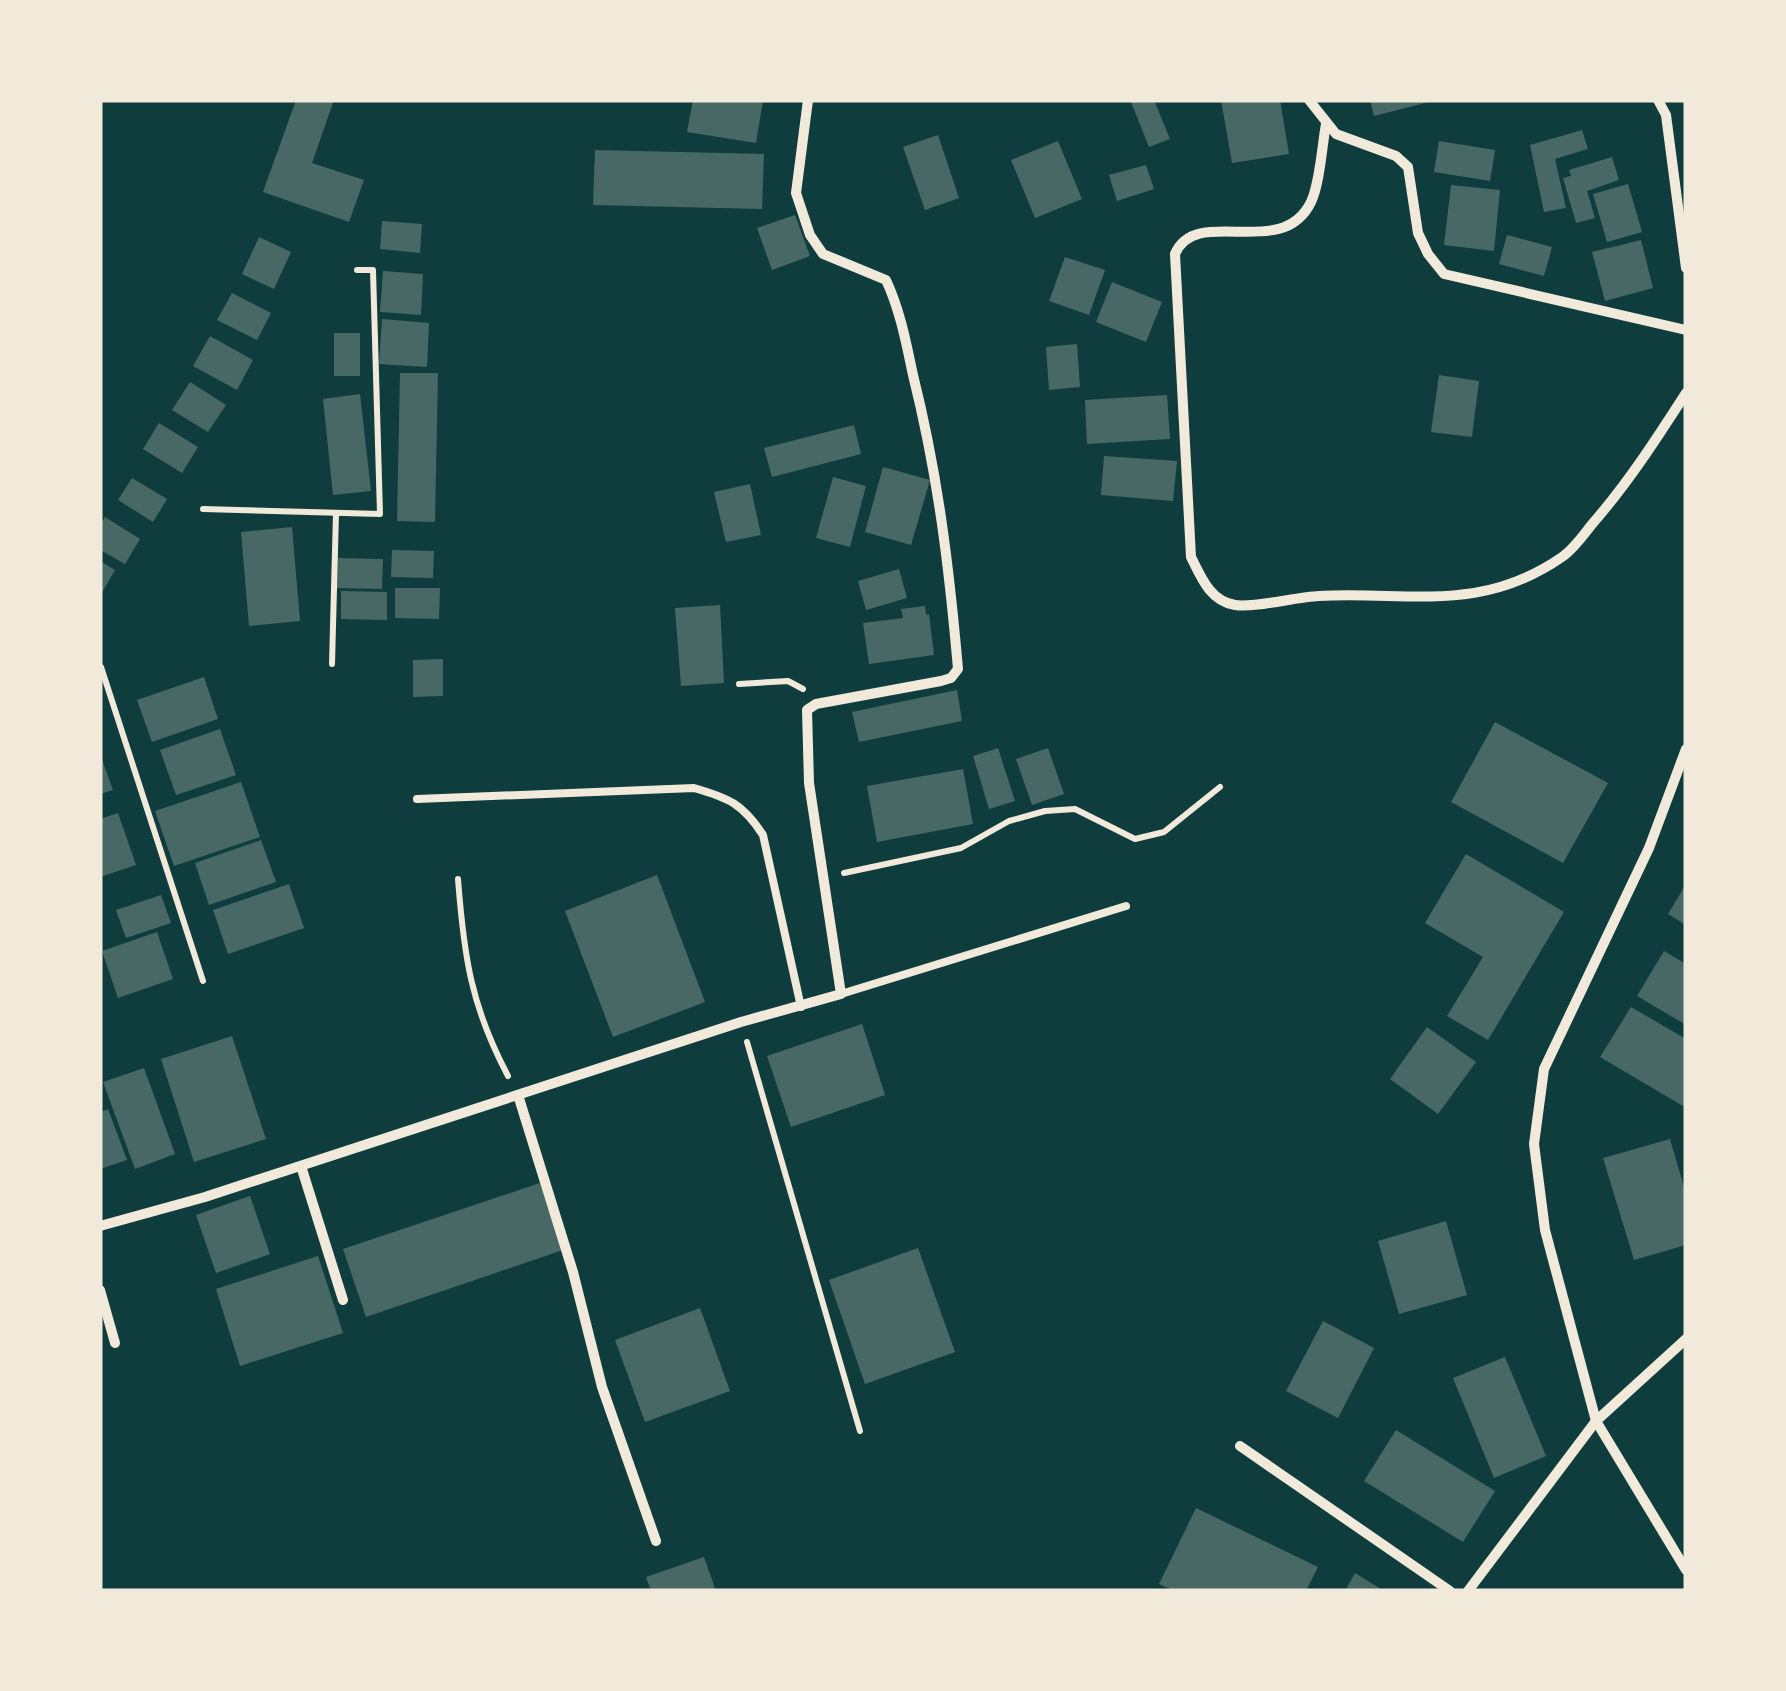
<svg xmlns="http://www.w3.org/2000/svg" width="1786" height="1691" viewBox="0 0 1786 1691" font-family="Helvetica,sans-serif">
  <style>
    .building { fill: #486865 }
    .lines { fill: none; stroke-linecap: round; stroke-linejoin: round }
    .path { stroke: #f1e9da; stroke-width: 6 }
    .service { stroke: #f1e9da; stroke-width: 8 }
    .minor { stroke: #f1e9da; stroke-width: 10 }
  </style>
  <rect width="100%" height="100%" fill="#0f3d3e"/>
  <g class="building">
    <path d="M296 100H334L312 163 364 180 349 222 263 192Z"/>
    <path d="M693 100H763L756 143 687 132Z"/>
    <path d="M1136 100H1154L1170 139 1149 147 1131 102Z"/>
    <path d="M1221 100H1280L1289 154 1232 163Z"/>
    <path d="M1370 100H1433V101L1374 116Z"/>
    <path d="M1582 130 1588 149 1555 159 1566 208 1544 212 1530 145Z"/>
    <path d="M938 135 959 198 925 210 903 147Z"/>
    <path d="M1058 141 1082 199 1035 218 1011 160Z"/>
    <path d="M1439 141 1495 150 1490 181 1434 172Z"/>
    <path d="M595 150 764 154 762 209 593 205Z"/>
    <path d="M1612 157 1619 180 1587 191 1595 218 1576 223 1563 178 1571 176 1569 170Z"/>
    <path d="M1146 165 1154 189 1117 201 1109 175Z"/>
    <path d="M1628 184 1642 232 1607 242 1593 194Z"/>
    <path d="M1451 185 1500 190 1494 251 1444 245Z"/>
    <path d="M795 215 810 256 772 270 757 228Z"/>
    <path d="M382 221 422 224 420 253 380 249Z"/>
    <path d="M1507 235 1552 247 1544 276 1499 264Z"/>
    <path d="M259 237 291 252 274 289 242 274Z"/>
    <path d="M1641 240 1653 288 1605 301 1592 252Z"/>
    <path d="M1065 257 1105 270 1089 315 1049 301Z"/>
    <path d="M383 271 423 274 421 315 380 312Z"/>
    <path d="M1112 282 1162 302 1146 342 1096 322Z"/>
    <path d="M232 293 271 313 257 340 217 320Z"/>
    <path d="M382 319 429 323 427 367 379 364Z"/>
    <rect x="334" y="333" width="26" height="43"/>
    <path d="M210 336 253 360 237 390 193 366Z"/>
    <path d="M1077 344 1080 387 1049 390 1046 347Z"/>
    <path d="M400 373H438L435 522 397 521Z"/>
    <path d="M1439 375 1479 381 1472 437 1431 432Z"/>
    <path d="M190 382 226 405 208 432 172 410Z"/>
    <path d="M360 394 371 491 333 495 323 399Z"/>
    <path d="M1167 395 1170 439 1087 444 1085 400Z"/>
    <path d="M159 423 198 447 182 473 143 449Z"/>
    <path d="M854 425 861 454 772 477 764 448Z"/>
    <path d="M1104 456 1177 461 1173 501 1101 495Z"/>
    <path d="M883 467 930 480 911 545 865 532Z"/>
    <path d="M833 477 866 486 850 547 816 538Z"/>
    <path d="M132 478 167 499 153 522 118 500Z"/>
    <path d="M750 484 761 535 726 542 714 492Z"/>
    <path d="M105 517 140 539 125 564 100 550V525Z"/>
    <path d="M292 527 300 621 249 626 241 532Z"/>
    <path d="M392 550 434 551 433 578 391 577Z"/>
    <path d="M338 558 383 559 382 589 337 588Z"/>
    <path d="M100 561 115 570 100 596Z"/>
    <path d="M899 569 907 598 866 610 858 581Z"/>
    <path d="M395 588H440L439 619 395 618Z"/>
    <path d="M341 591 387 592V620L341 619Z"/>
    <path d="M720 605 724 683 681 686 675 608Z"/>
    <path d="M925 606 926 615 929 614 934 655 869 664 863 623 903 618 901 609Z"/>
    <path d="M443 659V696L413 697V660Z"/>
    <path d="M204 677 218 719 152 742 137 700Z"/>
    <path d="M957 690 962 721 859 742 852 712Z"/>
    <path d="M1495 722 1608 783 1563 863 1451 802Z"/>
    <path d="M220 729 236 775 176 795 160 750Z"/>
    <path d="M998 748 1015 801 989 809 973 756Z"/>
    <path d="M1048 748 1064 794 1032 805 1016 759Z"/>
    <path d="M100 754 113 790 100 794Z"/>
    <path d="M963 769 973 824 877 842 867 786Z"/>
    <path d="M241 782 260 837 174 866 155 811Z"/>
    <path d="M118 813 136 865 100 877V819Z"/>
    <path d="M261 840 276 882 209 905 195 863Z"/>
    <path d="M1466 854 1564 912 1488 1040 1447 1016 1483 957 1425 923Z"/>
    <path d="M657 875 705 1002 613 1037 565 911Z"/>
    <path d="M289 884 304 928 228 954 213 910Z"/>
    <path d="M1686 884V925L1668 914Z"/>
    <path d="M161 895 171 923 126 938 116 910Z"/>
    <path d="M157 932 173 979 118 998 102 951Z"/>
    <path d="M1664 951 1686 964V1025L1637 996Z"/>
    <path d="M1631 1007 1686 1039V1101L1683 1106 1600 1057Z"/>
    <path d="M862 1024 885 1095 791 1127 767 1056Z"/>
    <path d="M1427 1027 1476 1062 1438 1114 1390 1079Z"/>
    <path d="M232 1036 266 1139 194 1162 161 1059Z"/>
    <path d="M144 1068 175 1154 135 1169 103 1082Z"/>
    <path d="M108 1109 127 1160 100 1169V1112Z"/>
    <path d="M1670 1139 1686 1194V1245L1634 1260 1603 1158Z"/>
    <path d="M540 1183 563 1250 366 1317 343 1249Z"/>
    <path d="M250 1196 270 1254 216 1273 196 1215Z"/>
    <path d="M1446 1221 1467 1295 1399 1314 1378 1241Z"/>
    <path d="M918 1248 955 1352 865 1384 829 1280Z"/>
    <path d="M318 1256 343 1333 240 1366 216 1289Z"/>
    <path d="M700 1308 730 1391 645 1422 615 1340Z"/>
    <path d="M1323 1321 1374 1348 1338 1418 1286 1391Z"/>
    <path d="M1505 1357 1546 1456 1494 1478 1453 1378Z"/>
    <path d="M1396 1430 1495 1491 1463 1542 1364 1481Z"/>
    <path d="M1196 1508 1318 1567 1306 1591H1174L1159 1584Z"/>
    <path d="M704 1557 716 1591H651L646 1577Z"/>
    <path d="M1355 1573 1384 1591H1345Z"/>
  </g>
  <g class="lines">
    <g class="path">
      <path d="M203 509 380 514 373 270H357"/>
      <path d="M332 664 336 513"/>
      <path d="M101 667 203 981"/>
      <path d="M739 684 788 681 803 689"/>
      <path d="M844 873 961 848 1009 821 1045 811 1075 809 1135 839 1164 832 1220 787"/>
      <path d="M458 879C464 957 471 1006 508 1076"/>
      <path d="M747 1042 860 1431"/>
    </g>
    <g class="service">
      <path d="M417 799 694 788C729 798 743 804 763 835L801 1007"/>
      <path d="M841 994 1126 906"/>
    </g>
    <g class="minor">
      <path d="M1309 100 1336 134 1396 156 1408 167 1418 233 1428 254 1444 274 1686 330"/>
      <path d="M1658 100 1666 115 1686 268"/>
      <path d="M1326 124C1322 146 1320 183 1311 202 1282 262 1196 204 1175 254L1191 557C1201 577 1210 601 1235 605 1255 608 1296 597 1319 596 1409 591 1480 614 1562 557 1574 549 1584 534 1593 523 1628 483 1657 438 1686 393"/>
      <path d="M1686 749 1649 848 1544 1069 1534 1144 1545 1230 1596 1421 1686 1570"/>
      <path d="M518 1095 573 1272 602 1387 656 1541"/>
      <path d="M301 1166 343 1300"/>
      <path d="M100 1226 205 1197 741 1022 841 994 809 783 807 710 816 704 941 681 951 678 958 669C949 566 938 475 913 375 906 342 900 310 886 280L823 254 810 235 796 193 808 100"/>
      <path d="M100 1290 115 1343"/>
      <path d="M1240 1446 1450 1591"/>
      <path d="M1468 1591 1596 1421 1686 1339"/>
    </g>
  </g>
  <rect width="1786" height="1691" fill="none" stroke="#f1e9da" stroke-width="205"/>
</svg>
